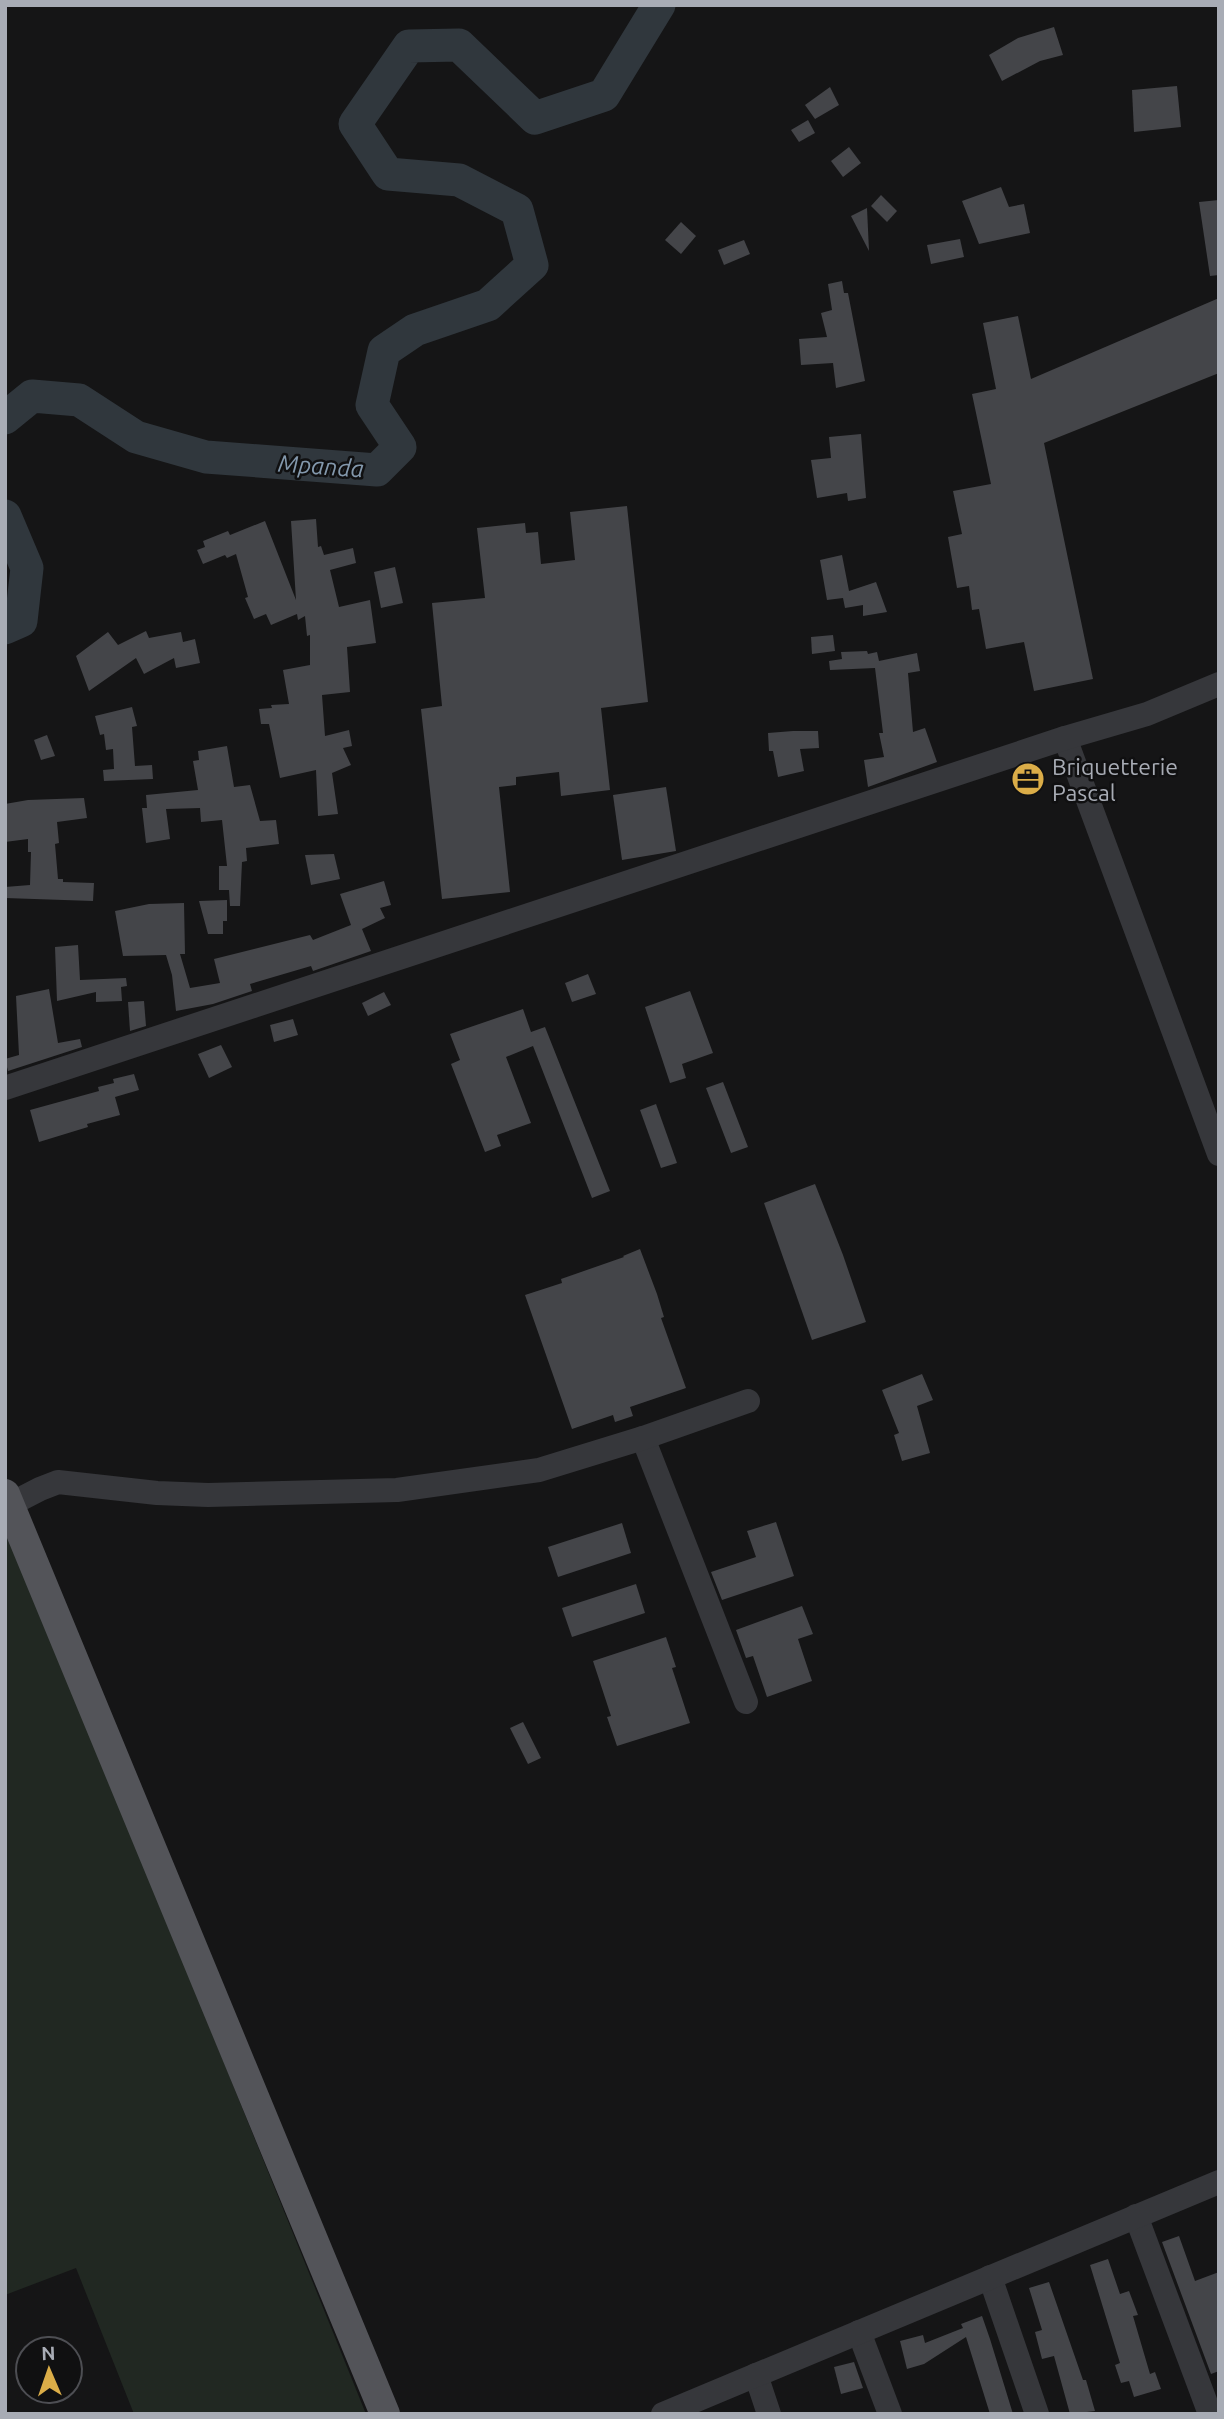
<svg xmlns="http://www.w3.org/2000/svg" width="1224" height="2419" viewBox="0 0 1224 2419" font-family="Ubuntu,sans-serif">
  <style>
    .green { fill: #212822 }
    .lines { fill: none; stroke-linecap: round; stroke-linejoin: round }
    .river { stroke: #30373d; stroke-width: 33 }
    .building { fill: #444549 }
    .minor { stroke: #36373b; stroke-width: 24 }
    .major { stroke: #535459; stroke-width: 30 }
    .labels { text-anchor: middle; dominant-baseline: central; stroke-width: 5; stroke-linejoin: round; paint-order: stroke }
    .poi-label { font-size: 23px; fill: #a8acb5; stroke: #101011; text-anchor: start }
    .water-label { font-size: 24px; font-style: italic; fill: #8398ac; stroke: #101011 }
  </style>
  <rect width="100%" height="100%" fill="#151516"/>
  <path class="green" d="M5 1521 366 2414H134L76 2268 5 2295Z"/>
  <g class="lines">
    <g class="river">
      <path d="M5 418 32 396 79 400 136 437 206 457 377 470 400 447 372 405 384 351 415 330 488 305 532 265 517 210 459 180 388 174 355 124 409 46 459 45 535 118 604 95 659 5"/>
      <path d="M5 516 27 568 21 621 5 628"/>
    </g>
  </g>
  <g class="building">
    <path d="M1054 27 1063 55 1040 61 1002 81 989 55 1018 38Z"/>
    <path d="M1177 86 1181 127 1134 132 1132 90Z"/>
    <path d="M830 87 839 105 815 119 805 105Z"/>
    <path d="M808 120 815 133 799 142 791 130Z"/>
    <path d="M849 147 861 163 843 177 831 161Z"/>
    <path d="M1001 187 1009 207 1024 204 1030 233 979 244 962 201Z"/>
    <path d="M881 195 897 211 887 222 871 206Z"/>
    <path d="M1219 200V275L1210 276 1199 202Z"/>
    <path d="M867 208 869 251 851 216Z"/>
    <path d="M681 222 696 236 681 254 665 240Z"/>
    <path d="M960 239 964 257 931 264 927 245Z"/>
    <path d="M744 240 750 254 724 265 718 250Z"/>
    <path d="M842 281 844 293H848L865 381 836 388 833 363 801 365 799 339 827 337 821 313 832 310 828 284Z"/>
    <path d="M1219 298V373L1044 443 1093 679 1034 691 1024 642 986 649 979 609 972 610 969 586 957 588 948 537 962 534 953 491 991 484 972 394 996 389 983 323 1018 316 1031 379Z"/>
    <path d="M861 434 866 498 848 501 847 493 817 498 811 460 831 458 829 437Z"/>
    <path d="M627 506 648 702 601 708 610 790 561 796 559 772 516 777V785L499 787 510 892 442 899 421 709 442 706 432 603 485 598 477 528 525 523 526 533 538 532 541 564 575 560 570 512Z"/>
    <path d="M316 519 318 547 321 546 324 555 353 548 356 563 330 570 339 607 370 600 376 643 347 647 350 692 322 695 325 736 349 730 352 746 343 748 351 765 332 773 338 814 318 816 316 770 280 778 269 724H261L259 709 272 708 271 705 289 704 283 670 310 665V635L307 636 305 616 298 620 297 614 271 625 266 614 254 619 245 598 248 597 236 554 227 558 225 555 203 564 197 550 205 547 203 541 228 531 230 535 265 521 296 600 291 521Z"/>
    <path d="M842 555 849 591 876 582 887 612 863 616V605L845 608 843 598 827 600 820 560Z"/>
    <path d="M395 567 403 603 381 608 374 572Z"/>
    <path d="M146 631 149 638 181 632 183 642 195 639 200 663 176 668 174 658 144 674 136 658 89 691 76 656 108 632 118 645Z"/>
    <path d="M833 635 835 651 812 654 811 637Z"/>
    <path d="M867 651 868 654 877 652 879 661 917 653 920 671 908 673 913 732 925 728 937 762 868 787 864 760 884 757 879 733H883L875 668 830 670 829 661 842 659 841 652Z"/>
    <path d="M132 707 137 726 132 727 135 766 152 765 153 779 104 781 103 770 114 769 113 749 106 750 104 734 100 735 95 716Z"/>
    <path d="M793 731H818L819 748 800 749 804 771 778 777 773 751H769L768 733Z"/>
    <path d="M47 735 55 756 41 760 34 740Z"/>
    <path d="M227 746 234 787 250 785 260 821 276 820 279 844 246 848 247 861 242 862 240 906H230L229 890H219V866H227L222 820 201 822 200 808 166 809 170 839 146 843 142 808H147L146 795 198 790 193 761 199 760 198 751Z"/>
    <path d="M666 787 676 851 622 860 613 795Z"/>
    <path d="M84 798 87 818 57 822 59 843 55 844 58 879H63V882L94 883 93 901 5 898V887L30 885 31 852H28V839L5 842V804L28 800Z"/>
    <path d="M334 854 340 879 311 885 305 855Z"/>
    <path d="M384 881 391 905 380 908 385 918 362 929 371 951 313 971 311 966 250 984 252 991 213 1004 176 1011 172 975 166 955 123 956 115 911 149 904 184 903 185 954H180L190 988 220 983 214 959 310 935 313 940 351 925 340 894Z"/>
    <path d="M227 900V921H223V934H208L199 901Z"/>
    <path d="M78 945 80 980 126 978 127 986 121 987 122 1001 96 1002V992L57 1001 55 947Z"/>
    <path d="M588 974 596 994 572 1002 565 983Z"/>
    <path d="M49 989 58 1043 80 1039 82 1047 8 1071 5 1059 19 1055 16 996Z"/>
    <path d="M690 991 713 1053 682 1064 686 1078 670 1083 645 1007Z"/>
    <path d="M384 992 391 1005 368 1016 362 1003Z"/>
    <path d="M144 1001 146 1026 130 1031 128 1002Z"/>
    <path d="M523 1009 531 1032 545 1027 610 1191 592 1198 533 1046 506 1057 531 1123 497 1135 501 1146 485 1152 451 1064 460 1060 450 1034Z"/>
    <path d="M293 1019 298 1035 274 1042 270 1025Z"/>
    <path d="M221 1045 232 1067 209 1078 198 1054Z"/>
    <path d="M134 1074 139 1090 115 1097 120 1115 87 1124 88 1127 39 1142 30 1110 99 1091 98 1087 114 1083 113 1079Z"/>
    <path d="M723 1082 748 1147 731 1153 706 1088Z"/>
    <path d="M656 1104 677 1163 661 1168 640 1110Z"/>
    <path d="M815 1184 843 1255 866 1322 812 1340 764 1203Z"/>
    <path d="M640 1249 657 1294 664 1317 661 1318 686 1388 630 1407 633 1416 615 1422 613 1415 572 1429 525 1295 562 1283 561 1279 624 1257 623 1256Z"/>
    <path d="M922 1374 933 1400 917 1406 930 1453 902 1461 894 1435 899 1433 882 1390Z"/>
    <path d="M776 1522 794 1576 722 1600 711 1572 756 1557 747 1531Z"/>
    <path d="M622 1523 631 1553 558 1577 548 1547Z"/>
    <path d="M636 1584 645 1613 572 1637 562 1608Z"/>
    <path d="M802 1606 813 1634 798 1639 812 1681 767 1697 753 1656 746 1658 736 1630Z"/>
    <path d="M666 1637 676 1667 672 1668 690 1723 617 1746 607 1717 611 1716 593 1661Z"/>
    <path d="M523 1722 541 1758 528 1764 510 1728Z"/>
    <path d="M1179 2236 1195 2281 1219 2272V2371L1211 2374 1162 2242Z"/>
    <path d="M1108 2259 1120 2294 1129 2291 1138 2315 1133 2316 1150 2374 1155 2372 1161 2389 1134 2397 1129 2381 1121 2383 1115 2365 1120 2363 1090 2265Z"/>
    <path d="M1049 2282 1083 2380H1086L1095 2411 1070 2414 1054 2356 1042 2359 1035 2332 1042 2330 1029 2288Z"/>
    <path d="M982 2316 990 2339 1013 2414H990L966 2337 924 2364 907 2369 900 2341 923 2335 925 2343 963 2328 961 2324Z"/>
    <path d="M854 2362 863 2388 841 2394 834 2367Z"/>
  </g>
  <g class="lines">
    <g class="minor">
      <path d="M1065 738 1219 1154"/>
      <path d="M5 1088 1065 738 1147 714 1219 684"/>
      <path d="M643 1438 746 1702"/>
      <path d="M9 1505 40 1489 58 1482 157 1493 208 1495 397 1490 539 1470 643 1438 748 1401"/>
      <path d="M1136 2216 1210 2414"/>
      <path d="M990 2277 1037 2414"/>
      <path d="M859 2332 890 2414"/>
      <path d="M756 2375 769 2414"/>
      <path d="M663 2414 1219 2182"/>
    </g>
    <path class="major" d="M5 1494 385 2414"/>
  </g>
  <defs>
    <symbol id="office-disc" viewBox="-11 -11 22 22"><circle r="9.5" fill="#dbad48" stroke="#101011"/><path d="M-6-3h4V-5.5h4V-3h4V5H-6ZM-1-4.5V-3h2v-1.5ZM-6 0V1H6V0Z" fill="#111"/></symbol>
  </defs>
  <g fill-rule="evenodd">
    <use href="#office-disc" x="1009" y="760" width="38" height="38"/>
  </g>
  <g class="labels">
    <g class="poi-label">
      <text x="1052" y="766">Briquetterie<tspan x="1052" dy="26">Pascal</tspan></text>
    </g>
    <g class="water-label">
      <text transform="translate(321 466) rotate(4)">Mpanda</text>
    </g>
  </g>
  <rect width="1224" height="2419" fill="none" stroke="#a8acb5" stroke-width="14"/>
  <g transform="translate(49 2370) rotate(358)"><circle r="33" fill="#101011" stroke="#4d4e53" stroke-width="2"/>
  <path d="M0-5L12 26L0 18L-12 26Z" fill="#dbad48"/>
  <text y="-10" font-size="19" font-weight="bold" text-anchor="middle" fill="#a8acb5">N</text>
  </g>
</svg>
